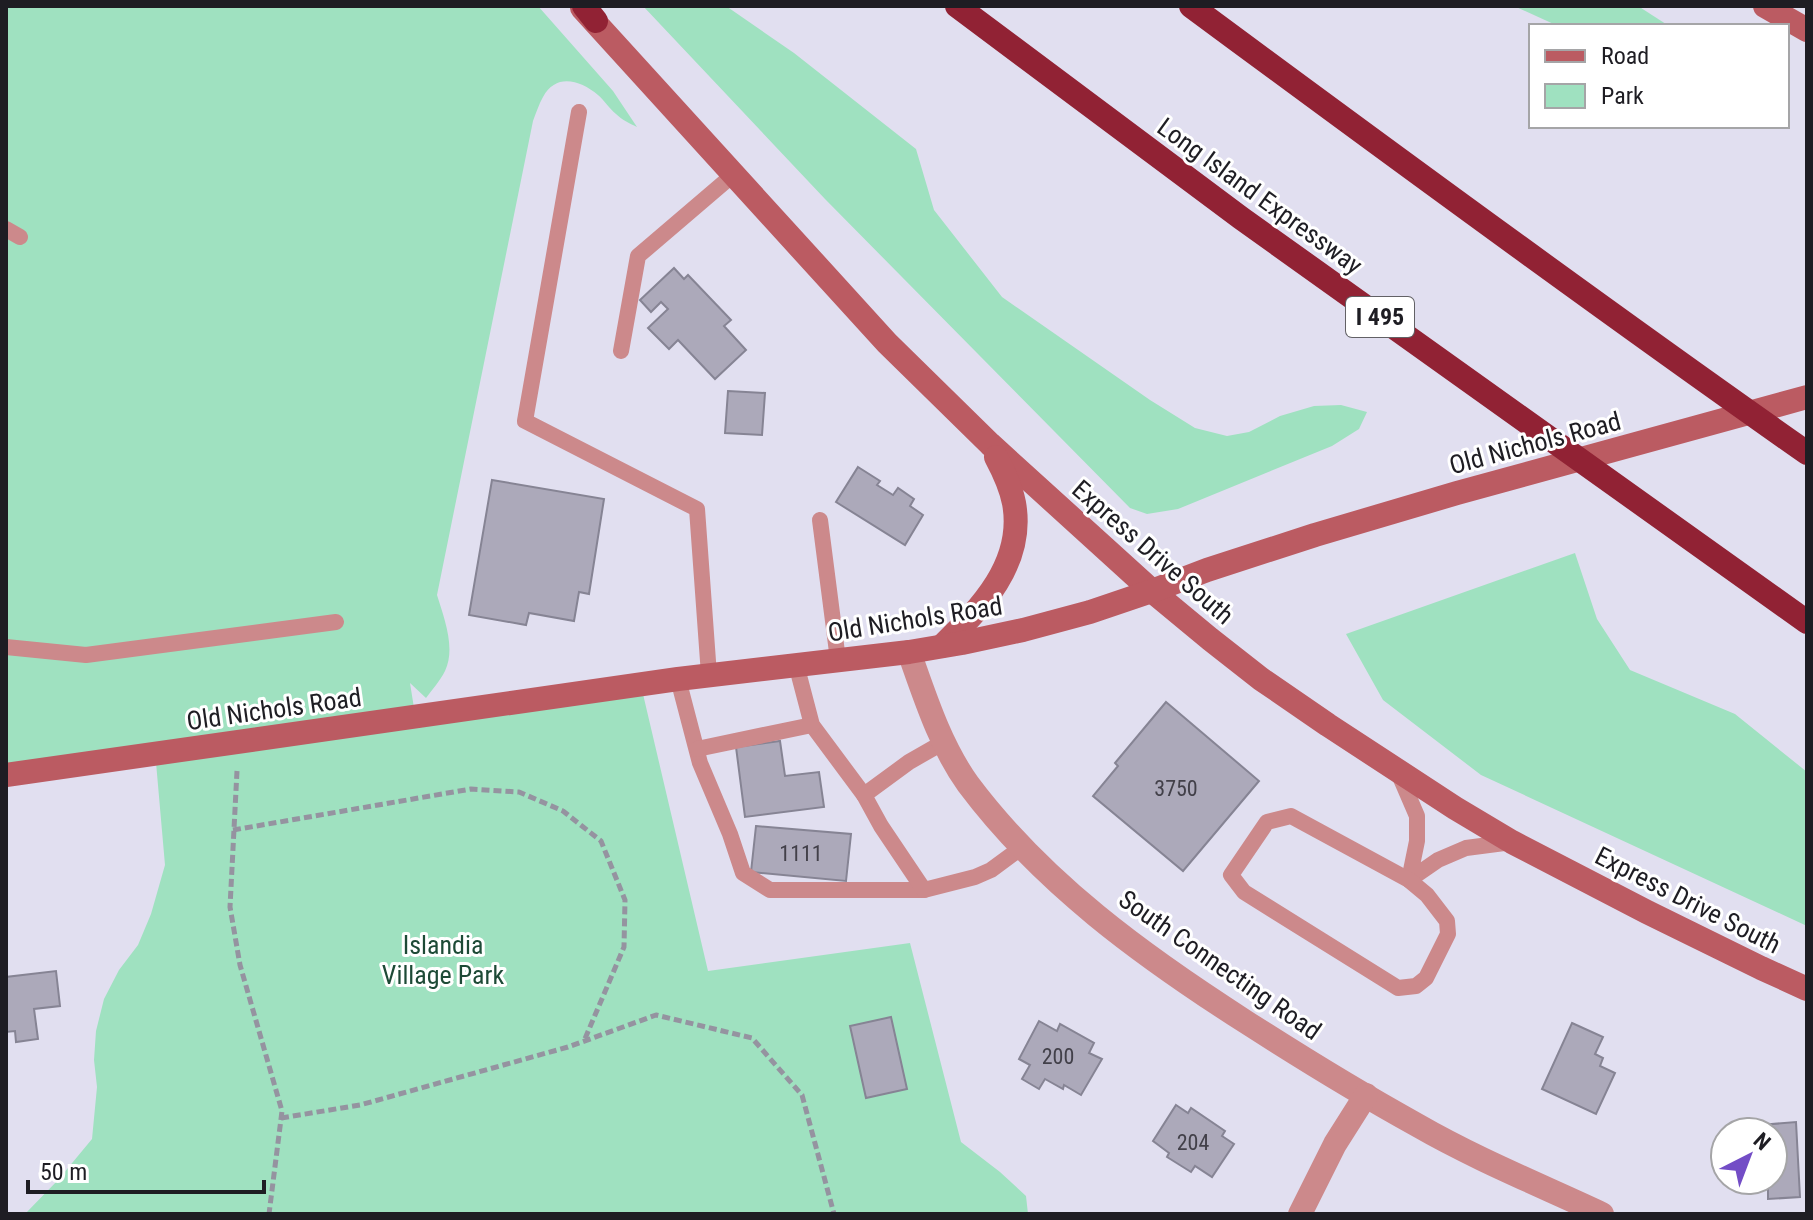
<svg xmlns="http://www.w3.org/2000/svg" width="1813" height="1220" viewBox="0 0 1813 1220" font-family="'Roboto Condensed',sans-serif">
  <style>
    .green { fill: #9fe1c0 }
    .building { fill: #aca9ba; stroke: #868494; stroke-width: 2 }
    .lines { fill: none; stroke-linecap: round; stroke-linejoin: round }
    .path { stroke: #9593a0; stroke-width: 5; stroke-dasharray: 8 4; stroke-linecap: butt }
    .lane { stroke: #cc898b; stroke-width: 16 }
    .street { stroke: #cc898b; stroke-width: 24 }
    .secondary { stroke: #bb5b62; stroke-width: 24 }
    .highway { stroke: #912234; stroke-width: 24 }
    .labels { text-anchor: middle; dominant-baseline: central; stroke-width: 6; stroke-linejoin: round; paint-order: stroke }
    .number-label { font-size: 22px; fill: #424049 }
    .shield { fill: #fff; stroke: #626165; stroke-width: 2 }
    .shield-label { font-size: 24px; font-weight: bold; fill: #1e1d23 }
    .street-label { font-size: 26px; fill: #1e1d23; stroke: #fff }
    .park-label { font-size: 26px; fill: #1d4a36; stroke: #fff }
  </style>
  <rect width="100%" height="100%" fill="#e1dff0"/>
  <g class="green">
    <path d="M6 6H538L613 91 637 127C629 123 622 120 616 114 609 108 604 100 598 95 580 80 556 73 543 97 539 104 536 113 533 121L437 595C444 618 456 648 445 671 440 681 432 690 426 698L410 683 414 708 639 677 708 971 910 943 961 1142 1000 1172 1026 1196 1028 1214H25L58 1180 92 1139 97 1087 94 1060 96 1031 104 999 119 970 138 945 151 914 165 865 155 751 6 773Z"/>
    <path d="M643 6H726L794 53 916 149 934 210 1002 297 1150 400 1195 428 1227 436 1249 432 1280 416 1314 406 1341 405 1367 412 1359 429 1332 446 1178 509 1147 514 1130 508 825 199Z"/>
    <path d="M1514 6H1638L1669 26H1558Z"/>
    <path d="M1575 553 1597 619 1630 670 1735 714 1807 772V926L1481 775 1383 700 1346 634Z"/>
  </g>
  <g class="building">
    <path d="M674 268 684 279 688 275 731 320 724 326 746 350 715 379 678 340 669 349 648 328 668 309 661 302 651 312 640 300Z"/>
    <path d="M728 391 765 393 762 435 725 433Z"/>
    <path d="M858 467 880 481 877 485 893 495 898 488 914 499 910 506 923 515 905 545 836 502Z"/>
    <path d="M492 480 604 499 589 594 579 592 574 621 529 613 526 625 469 615Z"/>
    <path d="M1166 702 1259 781 1183 871 1093 796 1118 766 1115 763Z"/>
    <path d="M780 741 785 776 819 772 824 807 745 817 736 747Z"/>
    <path d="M756 826 851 834 846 881 751 872Z"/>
    <path d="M56 971 60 1006 34 1009 38 1039 16 1042 15 1031 6 1032V977Z"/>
    <path d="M891 1017 907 1089 866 1098 850 1026Z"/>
    <path d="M1039 1021 1057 1031 1060 1024 1094 1043 1089 1053 1102 1059 1081 1095 1064 1085 1063 1089 1045 1079 1039 1089 1022 1079 1030 1065 1019 1059Z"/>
    <path d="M1572 1023 1603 1037 1595 1054 1603 1058 1600 1066 1615 1073 1596 1114 1542 1089Z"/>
    <path d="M1176 1105 1188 1113 1191 1108 1225 1131 1222 1136 1234 1144 1212 1177 1195 1166 1191 1172 1167 1157 1169 1153 1153 1141Z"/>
    <path d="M1796 1122 1800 1197 1768 1199V1185L1741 1187V1180H1773V1132H1761V1125Z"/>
  </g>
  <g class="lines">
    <g class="path">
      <path d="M237 771 230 907 240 965 282 1111 269 1214"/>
      <path d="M233 830 471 789 519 792 563 811 601 841 625 900 624 947 584 1041"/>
      <path d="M281 1118 360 1105 568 1047 656 1015 752 1038 802 1095 834 1214"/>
    </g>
    <g class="lane">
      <path d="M579 112 525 421 697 509 709 675"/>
      <path d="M6 229 20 237"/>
      <path d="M621 351 638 256 734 174"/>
      <path d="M820 520 838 660"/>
      <path d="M6 647 86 655 336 622"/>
      <path d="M796 664 812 725 864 795"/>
      <path d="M678 679 700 763 730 834 743 873 770 890H924"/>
      <path d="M944 742 909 762 864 795 881 826 924 890 975 877 991 870 1021 848"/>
      <path d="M697 749 812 725"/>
      <path d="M1398 772 1417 816V841L1409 880 1438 860 1466 848 1512 842"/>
      <path d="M1291 816 1409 880 1427 895 1447 921 1448 934 1426 978 1416 986 1398 988 1244 892 1231 875 1267 822Z"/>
    </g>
    <g class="street">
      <path d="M909 652C925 697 940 745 968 784 1042 883 1143 956 1246 1022 1302 1058 1359 1093 1417 1125 1476 1159 1540 1185 1602 1214"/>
      <path d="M1300 1214 1335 1144 1366 1095"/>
    </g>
    <g class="secondary">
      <path d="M1765 6 1807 30"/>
      <path d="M582 8 887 343 990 444 1152 591 1210 639 1261 679 1328 725 1455 808 1512 842 1647 912 1761 968 1807 989"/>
      <path d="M942 646C981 608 1025 563 1014 503 1011 487 1004 472 996 457"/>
      <path d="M6 775 678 679 909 652 962 643 1023 630 1090 612 1152 591 1207 570 1315 535 1457 493 1807 397"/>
    </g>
    <g class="highway">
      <path d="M584 6 596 21"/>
      <path d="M957 6 1241 218 1807 622"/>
      <path d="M1191 6C1395 157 1599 307 1807 453"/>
    </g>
  </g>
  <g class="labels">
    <g class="number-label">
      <text x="1176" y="788">3750</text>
      <text x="801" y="853">1111</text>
      <text x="1058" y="1056">200</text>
      <text x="1193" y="1142">204</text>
    </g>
    <rect class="shield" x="1346" y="297" width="68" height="40" rx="6"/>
    <g class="shield-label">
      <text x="1380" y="317">I 495</text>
    </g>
    <g class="street-label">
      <text transform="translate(1260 196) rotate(36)">Long Island Expressway</text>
      <text transform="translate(1535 443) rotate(-15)">Old Nichols Road</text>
      <text transform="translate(1153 552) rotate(41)">Express Drive South</text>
      <text transform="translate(915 619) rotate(-9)">Old Nichols Road</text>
      <text transform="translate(274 709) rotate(-8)">Old Nichols Road</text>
      <text transform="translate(1688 900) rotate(27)">Express Drive South</text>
      <text transform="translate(1220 965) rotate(35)">South Connecting Road</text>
    </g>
    <g class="park-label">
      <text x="443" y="945">Islandia<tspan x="443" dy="30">Village Park</tspan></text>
    </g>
  </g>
  <rect width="1813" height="1220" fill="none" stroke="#1e1d23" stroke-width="16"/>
  <rect x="1529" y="24" width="260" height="104" fill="#ffffff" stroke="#a5a5a7" stroke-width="2"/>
  <rect x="1545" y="50" width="40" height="12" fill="#bb5b62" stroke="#a5a5a7" stroke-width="2"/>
  <text x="1601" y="64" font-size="24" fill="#1e1d23">Road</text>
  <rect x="1545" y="84" width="40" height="24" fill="#9fe1c0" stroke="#a5a5a7" stroke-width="2"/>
  <text x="1601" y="104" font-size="24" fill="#1e1d23">Park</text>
  <g transform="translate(1749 1156) rotate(42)"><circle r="38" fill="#ffffff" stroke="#a5a5a7" stroke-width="2"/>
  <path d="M0-6L14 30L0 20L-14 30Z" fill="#734dc6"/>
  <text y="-12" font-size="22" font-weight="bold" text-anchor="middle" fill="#1e1d23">N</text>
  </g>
  <path d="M28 1180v12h236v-12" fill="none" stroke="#1e1d23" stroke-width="4"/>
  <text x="40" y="1180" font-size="24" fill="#1e1d23" stroke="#ffffff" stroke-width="6" paint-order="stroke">50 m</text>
</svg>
